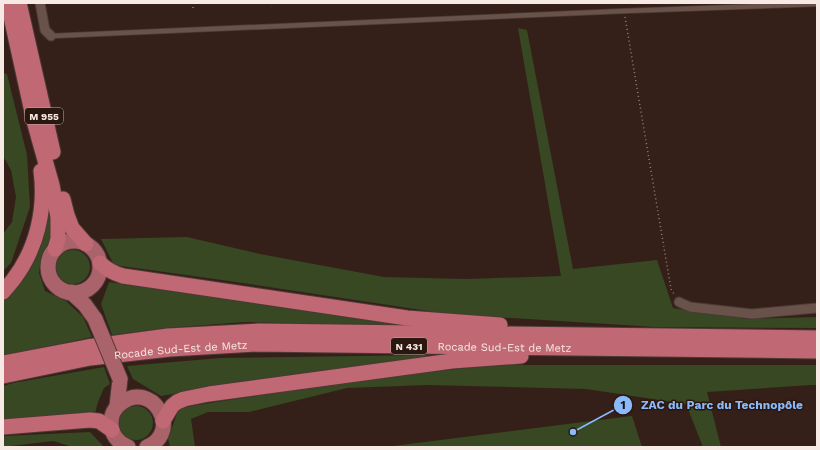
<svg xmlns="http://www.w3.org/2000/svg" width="820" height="450" viewBox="0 0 820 450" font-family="'Work Sans',sans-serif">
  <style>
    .green { fill: #374823 }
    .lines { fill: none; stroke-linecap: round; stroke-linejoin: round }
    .service-casing { stroke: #4b3a35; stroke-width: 6 }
    .minor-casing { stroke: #4b3a35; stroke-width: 11 }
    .primary-casing { stroke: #4b3a35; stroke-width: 17 }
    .trunk-casing { stroke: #4b3a35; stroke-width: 17 }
    .path { stroke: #94837d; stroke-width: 1.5; stroke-dasharray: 1 3; stroke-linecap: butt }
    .service { stroke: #69524a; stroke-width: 4.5 }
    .minor { stroke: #69524a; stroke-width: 9 }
    .primary { stroke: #aa636a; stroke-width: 15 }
    .trunk { stroke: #c06874; stroke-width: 15 }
    .primary-bridge-casing { stroke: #4b3a35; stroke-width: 17; stroke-linecap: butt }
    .primary-bridge { stroke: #aa636a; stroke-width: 15 }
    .labels { text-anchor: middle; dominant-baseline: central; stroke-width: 3; stroke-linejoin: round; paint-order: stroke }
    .shield { fill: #2a170f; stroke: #baaaa4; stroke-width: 1 }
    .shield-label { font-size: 10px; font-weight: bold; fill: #f7e9e4 }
    .street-label { font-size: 11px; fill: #f7e9e4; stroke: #2a170f }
    .leader { fill: none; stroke: #8bbafc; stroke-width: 1.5 }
    .callout-dot { fill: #8bbafc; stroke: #2a170f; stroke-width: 1.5 }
    .mark-label { font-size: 12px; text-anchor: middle; font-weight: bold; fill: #111 }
    .callout-label { font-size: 12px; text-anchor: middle; font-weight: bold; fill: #8bbafc; stroke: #2a170f; stroke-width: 3; stroke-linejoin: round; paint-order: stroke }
  </style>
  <rect width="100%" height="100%" fill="#342019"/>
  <g class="green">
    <path d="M518 28 527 30 573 269 657 260 673 308 746 319 817 317V328L655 327 448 314 229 281 114 265 101 239 187 237 260 254 384 277 466 279 561 276Z"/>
    <path d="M3 73 7 74 27 155 30 207 11 263 3 271V234L12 222 16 197 11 170 3 156Z"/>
    <path d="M46 199 51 209 52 238 41 258 39 273 45 291 66 301 83 317 92 337 3 356V300L7 296Z"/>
    <circle cx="73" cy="267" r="17"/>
    <path d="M109 282 345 317 405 323V326L244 322 166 328 112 335 101 304Z"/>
    <path d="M427 355V359L288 375 161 396 133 379 127 366 220 358Z"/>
    <path d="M496 365H817V385H810L707 392 721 447H703L686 404 586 389 427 385 347 388 249 412H208L191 419 195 447H170L168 439 179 408 260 395 383 377Z"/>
    <path d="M104 367 110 384 104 388 98 402 95 413 49 418 3 422V386L13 383Z"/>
    <circle cx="136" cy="423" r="17"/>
    <path d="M632 416 642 447H385L631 416Z"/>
    <path d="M90 432 104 447H73L53 441 3 447V436Z"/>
  </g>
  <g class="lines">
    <defs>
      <path id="service" d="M51 36 624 11 817 4"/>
      <g id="minor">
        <path d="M40 3 45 30 51 36"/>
        <path d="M679 302 690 307 752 314 817 308"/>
      </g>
      <g id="primary">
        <circle cx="74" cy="267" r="26"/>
        <path d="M71 292 85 305 95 319"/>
        <path d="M117 406 120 379"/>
        <path d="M128 447C118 443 111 434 111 423 111 415 115 408 120 404 151 378 184 431 147 447"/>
      </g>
      <g id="trunk">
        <path d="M8 3 34 121 52 185 58 217V239L55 249"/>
        <path d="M19 3 53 152"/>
        <path d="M63 199 67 215 72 228 86 244"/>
        <path d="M100 263C107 270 113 273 123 276L407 318 500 325"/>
        <path d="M3 292C6 288 10 284 13 280 37 249 46 209 41 171"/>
        <path d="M3 363 87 347 168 336 259 331 817 338"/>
        <path id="s1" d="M3 376 90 358 170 349 256 344 817 351"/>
        <path d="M163 421 172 406 177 402 184 399 209 394 452 361 521 356"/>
        <path d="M3 427 90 420 99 421 112 430"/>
      </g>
    </defs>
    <use href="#service" class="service-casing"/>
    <use href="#minor" class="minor-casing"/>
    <use href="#primary" class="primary-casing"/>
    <use href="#trunk" class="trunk-casing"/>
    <g class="path">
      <path d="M193 3V9"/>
      <path d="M271 3 272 7"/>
      <path d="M350 3V7"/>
      <path d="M625 17 671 289 675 296"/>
    </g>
    <use href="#service" class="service"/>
    <use href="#minor" class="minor"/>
    <use href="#primary" class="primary"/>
    <use href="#trunk" class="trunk"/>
    <defs>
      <path id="primary-bridge" d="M95 319 120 379"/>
    </defs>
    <use href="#primary-bridge" class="primary-bridge-casing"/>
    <use href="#primary-bridge" class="primary-bridge"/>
  </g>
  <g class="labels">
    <g class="shield">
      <rect x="25" y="108" width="38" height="16" rx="3"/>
      <rect x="391" y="338" width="36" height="16" rx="3"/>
    </g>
    <g class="shield-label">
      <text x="44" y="116">M 955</text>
      <text x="409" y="346">N 431</text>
    </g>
    <g class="street-label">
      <text stroke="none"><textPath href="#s1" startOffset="504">Rocade Sud-Est de Metz</textPath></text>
      <text stroke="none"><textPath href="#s1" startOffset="180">Rocade Sud-Est de Metz</textPath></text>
    </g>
  </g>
  <path class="leader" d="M573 432L623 405"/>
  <g class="callout-dot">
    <circle cx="573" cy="432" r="4"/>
    <circle cx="623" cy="405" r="10"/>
  </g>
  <g class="mark-label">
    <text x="623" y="409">1</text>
  </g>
  <g class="callout-label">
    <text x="722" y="409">ZAC du Parc du Technopôle</text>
  </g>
  <rect width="820" height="450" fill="none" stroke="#f7e9e4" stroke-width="8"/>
</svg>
